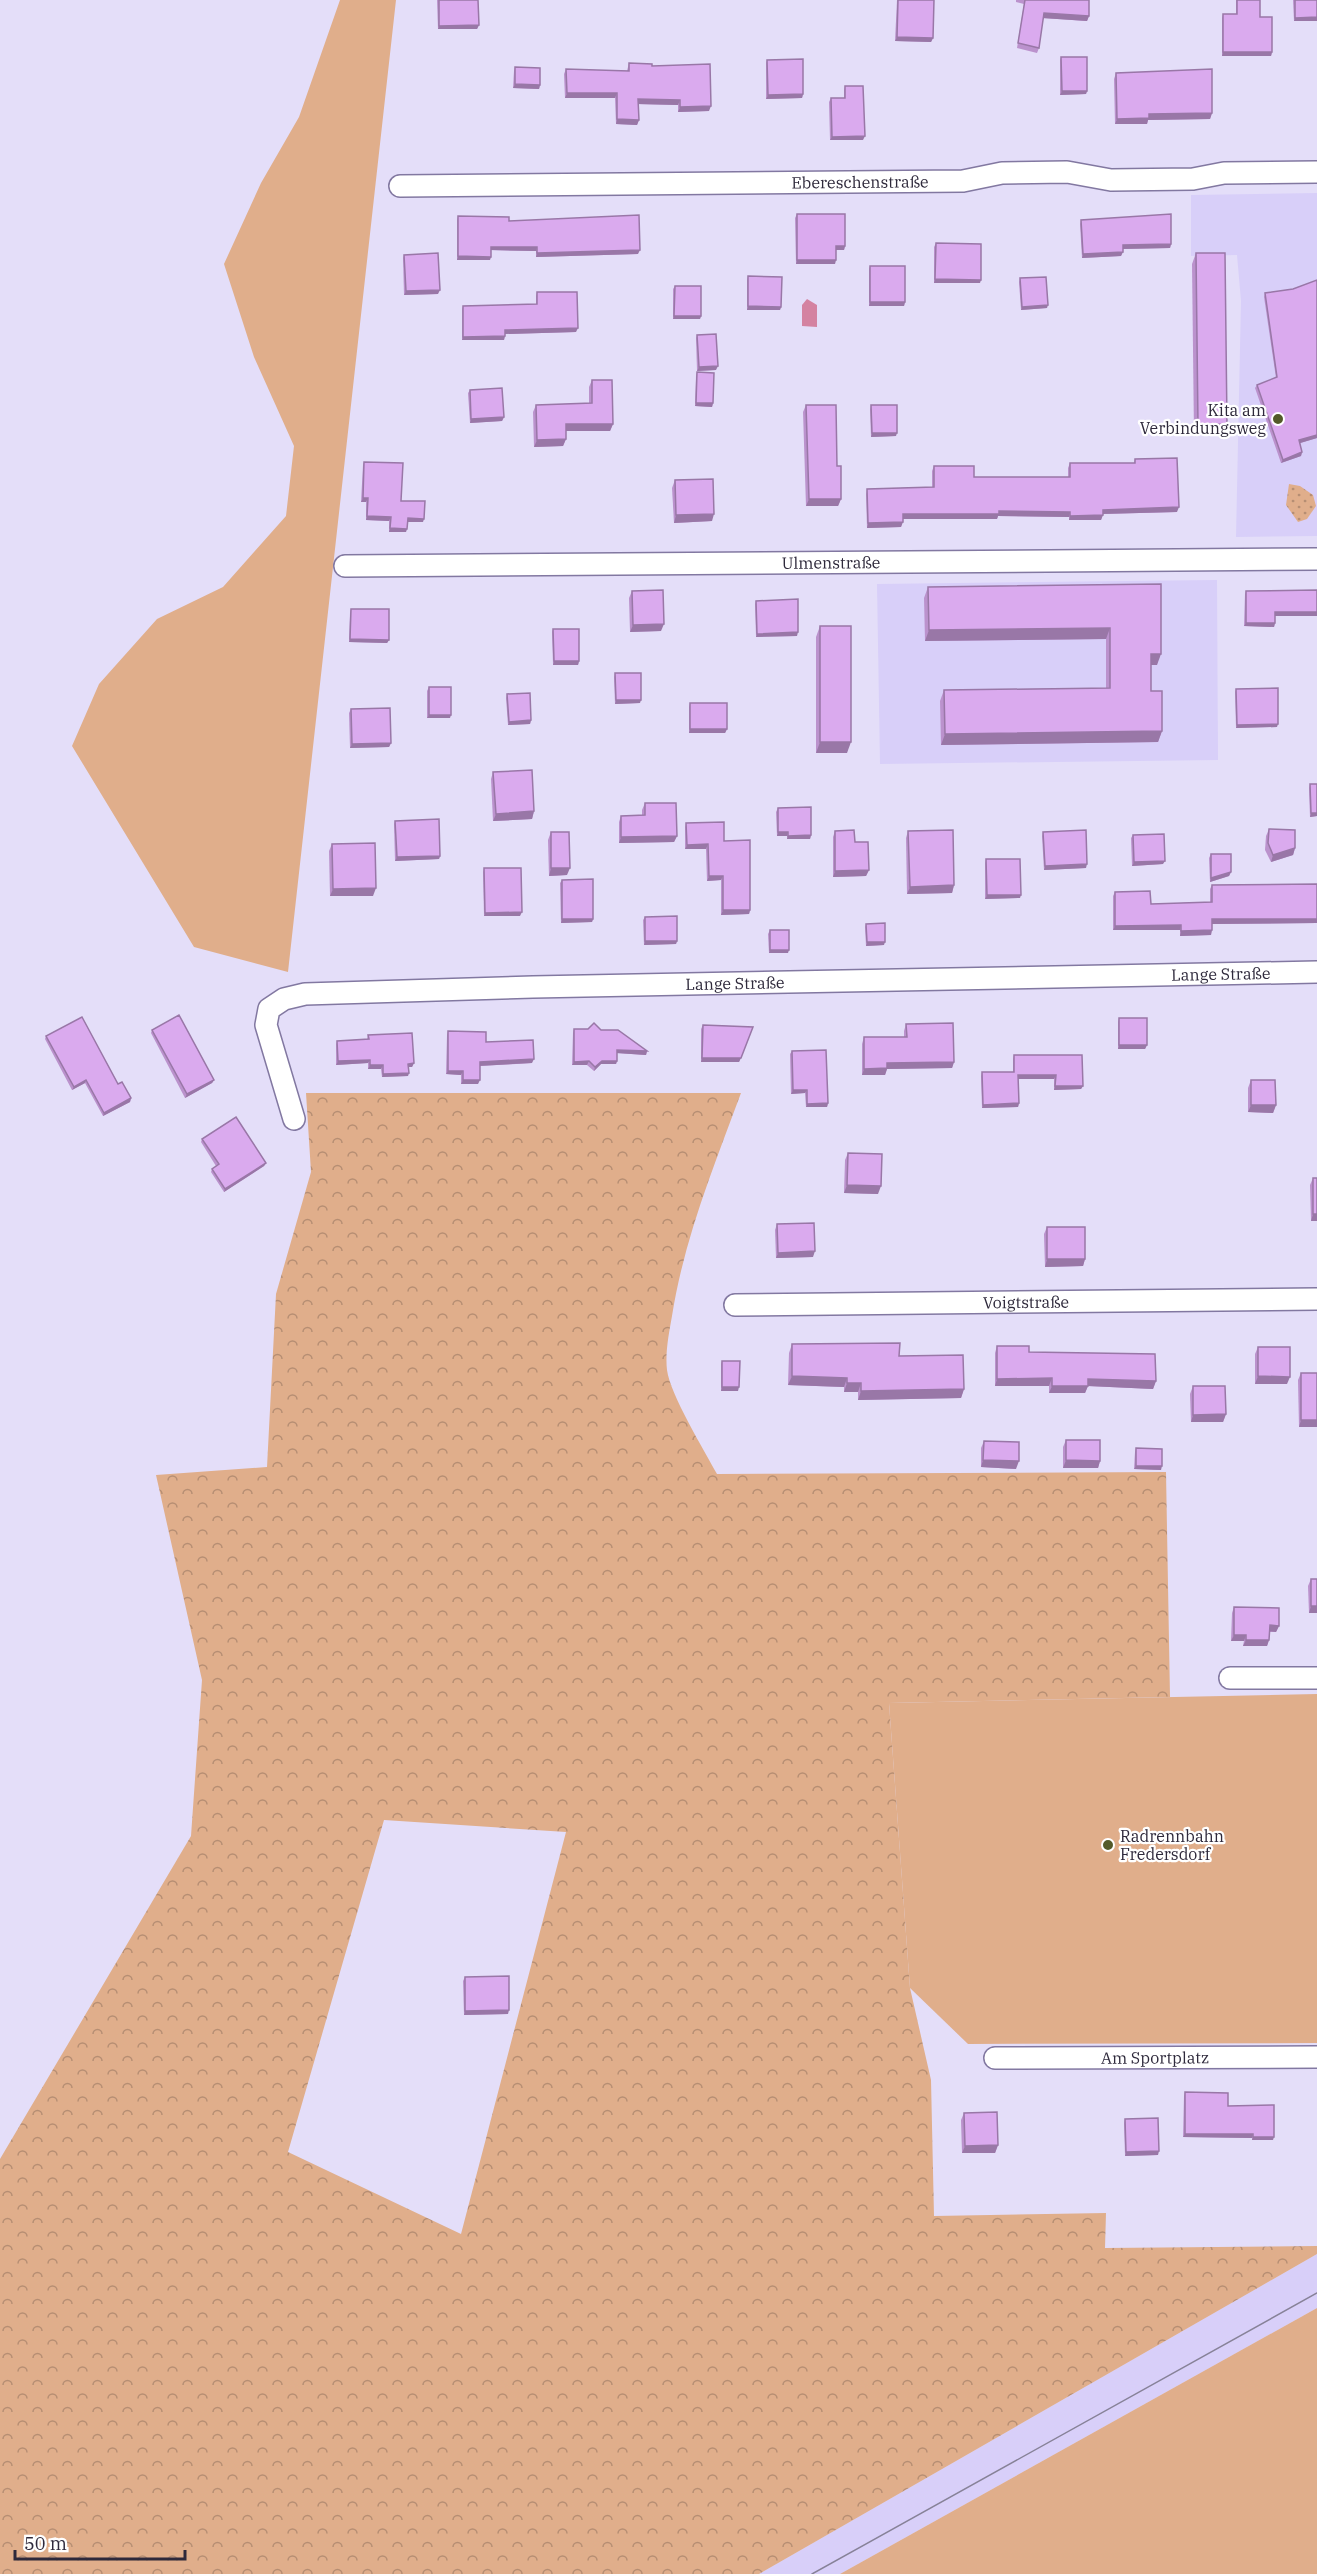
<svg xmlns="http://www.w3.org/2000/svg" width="1317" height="2574" viewBox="0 0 1317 2574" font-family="'IBM Plex Serif',serif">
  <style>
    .built { fill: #d8cff9 }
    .grass { fill: #e0ae8b }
    .forest { fill: url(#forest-crowns); fill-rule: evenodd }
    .park { fill: url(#park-dots) }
    .water { fill: #d482a1 }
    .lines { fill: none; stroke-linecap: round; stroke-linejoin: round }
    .street-casing { stroke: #8278a1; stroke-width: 24 }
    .street { stroke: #fff; stroke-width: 21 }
    .tram { stroke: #878298; stroke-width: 1.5 }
    .wall { fill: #bb92cd }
    .shaded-wall { fill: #9977a7 }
    .building { fill: #daaaee; stroke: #9977a7; stroke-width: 1.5 }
    .poi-dot { fill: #535a29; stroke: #fff; stroke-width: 2 }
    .labels { text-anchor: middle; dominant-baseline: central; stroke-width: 4.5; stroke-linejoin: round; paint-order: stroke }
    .street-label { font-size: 16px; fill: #2e293b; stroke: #fff }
    .poi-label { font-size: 16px; fill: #2e293b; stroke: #fff; text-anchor: end }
  </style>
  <defs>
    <pattern id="forest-crowns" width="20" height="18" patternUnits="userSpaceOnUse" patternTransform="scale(1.5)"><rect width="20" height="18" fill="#e0ae8b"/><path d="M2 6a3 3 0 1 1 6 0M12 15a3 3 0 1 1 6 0" fill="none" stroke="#b68e73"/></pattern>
    <pattern id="park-dots" width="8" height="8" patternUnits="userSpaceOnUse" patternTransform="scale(1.5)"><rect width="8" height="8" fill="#e0ae8b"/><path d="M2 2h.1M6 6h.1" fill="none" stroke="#b68e73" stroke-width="1.8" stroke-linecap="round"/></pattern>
  </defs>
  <rect width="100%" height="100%" fill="#e4def9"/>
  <g class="built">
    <path d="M1317 193V536L1236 537 1241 301 1237 255 1191 256V195Z"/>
    <path d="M1217 580 1218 760 880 764 877 584Z"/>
    <path d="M1317 2254V2308L840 2574H759Z"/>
  </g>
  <g class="grass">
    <path d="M340 0H396L288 972 194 947 72 746 99 684 157 619 223 587 286 516 294 446 254 357 224 264 261 183 299 117Z"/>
    <path d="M1317 1694V2043L968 2044 910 1988 889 1703Z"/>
    <path d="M1317 2308V2574H840Z"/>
  </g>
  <path class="forest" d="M306 1093H741C714 1166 684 1239 672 1316 669 1333 665 1353 667 1370 670 1394 704 1450 717 1474L1166 1472 1170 1697 889 1703 910 1988 931 2080 934 2216 1106 2213 1105 2248 1317 2246V2254L759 2574H0V2159L191 1836 202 1680 156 1475 267 1467 276 1294 311 1172ZM384 1820 566 1832 461 2234 288 2152Z"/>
  <path class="park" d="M1289 484 1300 486 1313 495 1316 506 1307 519 1298 522 1286 505Z"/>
  <path class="water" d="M807 299 817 305V327L802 326V305Z"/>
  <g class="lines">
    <defs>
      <g id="street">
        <path id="s1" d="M400 186 963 181 1002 173 1067 172 1111 180 1193 179 1224 173 1317 172"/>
        <path id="s2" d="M345 566 1317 559"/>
        <path id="s3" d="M294 1119 266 1025 269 1009 284 999 305 994 533 987 1317 972"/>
        <path id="s4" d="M735 1305 1317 1299"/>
        <path d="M1230 1678H1317"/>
        <path id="s5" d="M995 2058 1317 2057"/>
      </g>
    </defs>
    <use href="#street" class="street-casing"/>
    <use href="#street" class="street"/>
    <path class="tram" d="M812 2574 1317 2293"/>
  </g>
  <g class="wall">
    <path d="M437 0H478L479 25 477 29H438Z"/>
    <path d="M897 0H934L933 38 931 42 895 41Z"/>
    <path d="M1016 0H1089V16L1087 21 1043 18 1039 48 1037 53 1017 48 1024 4 1016 2Z"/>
    <path d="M1236 0H1260V17L1272 52 1271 56H1222V18L1223 14H1236Z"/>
    <path d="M1293 0H1317V21H1294Z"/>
    <path d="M1061 57 1087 91 1086 94 1060 95V60Z"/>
    <path d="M767 60 803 94 802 98 766 99V63Z"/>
    <path d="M629 63 652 66 709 111 678 112V105L638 104 639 120 637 125 616 124 615 98H565L564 74 566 69 627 71Z"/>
    <path d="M515 67 540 85 539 89 513 88 514 71Z"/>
    <path d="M1116 73 1212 113 1210 119 1148 120 1147 124H1115L1114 79Z"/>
    <path d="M845 86 863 140H830L829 102 831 98H844V90Z"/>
    <path d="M797 214 845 246 844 250H836L835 264H796L795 218Z"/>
    <path d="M458 216 509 221 638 254 536 257V251L491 250 490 260H457V220Z"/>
    <path d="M1081 220 1171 244 1170 248 1123 249 1121 256 1082 258 1080 224Z"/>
    <path d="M936 243 980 283H934V247Z"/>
    <path d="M1196 253 1223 435H1194L1192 264Z"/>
    <path d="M404 255 438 294 404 295 403 258Z"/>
    <path d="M870 266 905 302 904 306H869V269Z"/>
    <path d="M748 276 781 307 780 310H747V280Z"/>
    <path d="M1020 278 1047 308 1021 310 1019 282Z"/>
    <path d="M1317 280V438L1300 443 1302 452 1301 456 1281 463 1255 388 1257 385 1276 378 1264 297 1265 293 1293 289Z"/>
    <path d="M675 286 701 316 700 319H673V289Z"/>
    <path d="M537 292 576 332 505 334 504 340H462V309L463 306 536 304V296Z"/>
    <path d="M697 335 716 370 697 371 696 338Z"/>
    <path d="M697 372 713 403 712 407 695 406 696 376Z"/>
    <path d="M592 380 613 424 610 431H566V439L563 446 534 447 533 412 536 405 589 403V387Z"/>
    <path d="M470 390 504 417 502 421 470 423 468 393Z"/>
    <path d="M806 405 837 466 841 499 838 506H806L803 412Z"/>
    <path d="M871 405 896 436 871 437 870 409Z"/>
    <path d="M1135 459 1177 512 1103 514 1101 520H1069V517L998 516 997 519H903L901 527 867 528 866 494 867 489 932 487V471L934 466 974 477H1068V468L1070 463H1134Z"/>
    <path d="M364 462 401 501 423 522H407L406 532H389V521L366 520V502H361L363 465Z"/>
    <path d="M675 480 712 521 674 523 672 488Z"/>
    <path d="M1161 584 1157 665H1151V691L1162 731 1158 742 941 745 940 701 944 690 1106 688V639L925 641 924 598 928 587Z"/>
    <path d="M632 591 661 631 630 632 629 598Z"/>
    <path d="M1246 591 1317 616H1275V623L1274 627 1244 626 1245 594Z"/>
    <path d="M756 601 797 636 756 637 755 604Z"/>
    <path d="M351 609 389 640 387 643 349 642 350 613Z"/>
    <path d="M820 626 847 753H816V637Z"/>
    <path d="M553 629 579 661 578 665H553L552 632Z"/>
    <path d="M615 673 640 703 615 704 614 677Z"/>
    <path d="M429 687 450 718H427V691Z"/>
    <path d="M1236 689 1277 727 1236 728 1235 692Z"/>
    <path d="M507 694 531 720 530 724 508 725 506 698Z"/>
    <path d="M690 703 727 729 725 733H689V707Z"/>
    <path d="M351 709 391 743 389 747 350 748 349 713Z"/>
    <path d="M493 772 534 811 532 819 493 821 491 779Z"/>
    <path d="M1310 784 1317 816 1310 817 1309 788Z"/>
    <path d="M645 803 677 836 674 842 619 843V822L621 816 642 815V810Z"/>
    <path d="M778 808 811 835 810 839H787V836H777L776 812Z"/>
    <path d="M395 821 440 856 439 859 395 861 394 824Z"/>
    <path d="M686 823 724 841 750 910 749 914 721 915V880L707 881 706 849H685V827Z"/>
    <path d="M1269 829 1295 848 1293 855 1271 862 1265 850 1266 836Z"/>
    <path d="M835 831 855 842 869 870 866 876 833 877V837Z"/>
    <path d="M908 831 954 885 952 893 907 894 906 838Z"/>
    <path d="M551 832 567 875 549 876 548 840Z"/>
    <path d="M1043 832 1086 868 1044 870 1042 836Z"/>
    <path d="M1133 835 1163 864 1132 866 1131 838Z"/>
    <path d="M332 844 373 896H330L329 851Z"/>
    <path d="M1211 854 1231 872 1229 876 1210 882 1209 858Z"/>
    <path d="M986 859 1020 898 985 899V863Z"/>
    <path d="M484 868 520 916H484L483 872Z"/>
    <path d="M562 880 593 919 592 922 561 923 560 883Z"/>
    <path d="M1317 884V923L1212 924 1211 935 1180 936V930H1113V896L1115 892 1151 904 1210 902V889L1212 885Z"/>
    <path d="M645 917 677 941 676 944 644 945 643 920Z"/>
    <path d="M866 924 884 945 866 946 865 927Z"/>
    <path d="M770 930 788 953H769L768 934Z"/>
    <path d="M1119 1018 1147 1045 1145 1049H1118V1022Z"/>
    <path d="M906 1024 954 1062 952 1068 887 1069 885 1075H862V1044L864 1037H904V1031Z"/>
    <path d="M703 1025 753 1027 739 1062H701V1029Z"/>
    <path d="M574 1029 601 1030 647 1051 646 1055 617 1053V1061L616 1064H601L594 1071 587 1065H572L573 1033Z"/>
    <path d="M152 1030 214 1080 212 1083 185 1098 151 1033Z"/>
    <path d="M448 1031 486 1042 532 1063 480 1066 478 1084H461V1075L446 1074 447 1035Z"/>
    <path d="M368 1035 414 1063 412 1067H409L408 1076 382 1077 381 1069H368V1063L336 1065V1044L337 1041 367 1039Z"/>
    <path d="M46 1036 118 1084 131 1098 130 1102 103 1116 85 1083 72 1090 45 1039Z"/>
    <path d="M792 1051 828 1103 827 1107H806L805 1093 791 1094 790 1054Z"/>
    <path d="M1014 1055 1083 1086 1081 1089 1054 1090V1079H1018L1019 1103 1018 1107 982 1108 981 1076 982 1072H1013V1059Z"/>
    <path d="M1251 1080 1276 1105 1273 1113 1248 1112V1088Z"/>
    <path d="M202 1139 266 1163 264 1166 224 1192 211 1172 212 1169 216 1166 201 1142Z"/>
    <path d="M848 1153 878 1194 844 1193 845 1160Z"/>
    <path d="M1313 1178 1317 1221H1311L1310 1185Z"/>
    <path d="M777 1224 813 1257 776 1258 775 1230Z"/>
    <path d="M1047 1227 1085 1259 1083 1266 1045 1267 1044 1234Z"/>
    <path d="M792 1344 899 1356 964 1389 961 1398 858 1400V1392H844V1387L788 1385 789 1353Z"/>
    <path d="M997 1346 1029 1352 1156 1381 1153 1389 1088 1386 1085 1393H1049V1386H995V1353Z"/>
    <path d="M1258 1347 1287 1384H1255V1354Z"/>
    <path d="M722 1361 738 1391H721V1364Z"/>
    <path d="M1301 1373 1317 1427H1299L1298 1380Z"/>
    <path d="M1193 1386 1226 1414 1223 1422H1191L1190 1394Z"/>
    <path d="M1066 1440 1100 1461 1098 1468H1063V1447Z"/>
    <path d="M984 1441 1016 1469 981 1467V1448Z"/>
    <path d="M1136 1448 1161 1470 1134 1469 1135 1452Z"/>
    <path d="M1311 1579H1317V1613H1309L1308 1586Z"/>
    <path d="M1234 1607 1279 1626 1276 1632H1270L1269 1640 1267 1646H1243L1244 1641H1231L1232 1613Z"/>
    <path d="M465 1977 508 2014 464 2015 463 1981Z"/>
    <path d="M1185 2092 1228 2106 1273 2140H1252V2138L1183 2137 1184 2096Z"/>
    <path d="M964 2113 998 2145 995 2153H962L961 2120Z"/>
    <path d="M1125 2119 1158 2155 1125 2156 1124 2123Z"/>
  </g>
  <g class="shaded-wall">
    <path d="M1044 13 1089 16 1087 21 1042 18Z"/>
    <path d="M1317 17V21H1294L1295 18Z"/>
    <path d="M479 25 477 29H438L439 26Z"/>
    <path d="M897 37 933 38 931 42 895 41Z"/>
    <path d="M1223 52H1272L1271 56H1222Z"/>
    <path d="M515 84 540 85 539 89 513 88Z"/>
    <path d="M1062 91H1087L1086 94 1060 95Z"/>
    <path d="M567 93H617L615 98H565Z"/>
    <path d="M803 94 802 98 766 99 768 95Z"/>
    <path d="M638 99 680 100 678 105 636 104Z"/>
    <path d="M711 106 709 111 678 112 680 107Z"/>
    <path d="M1212 113 1210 119 1148 120 1147 124H1115L1117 119 1149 114Z"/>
    <path d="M617 119 639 120 637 125 616 124Z"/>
    <path d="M865 136 863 140H830L832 137Z"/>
    <path d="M1171 244 1170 248 1121 249 1123 245Z"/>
    <path d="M836 246H845L844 250H835Z"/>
    <path d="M491 247H537L536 251 490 250Z"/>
    <path d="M640 250 638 254 536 257 537 253Z"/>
    <path d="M1123 252 1121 256 1082 258 1083 254Z"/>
    <path d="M458 256 491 257 490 260H457Z"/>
    <path d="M797 260H836L835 264H796Z"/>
    <path d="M935 279 981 280 980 283H934Z"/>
    <path d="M440 290 438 294 404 295 406 291Z"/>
    <path d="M870 302H905L904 306H869Z"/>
    <path d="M1048 305 1047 308 1021 310 1022 307Z"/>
    <path d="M748 306 781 307 780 310H747Z"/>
    <path d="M674 316H701L700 319H673Z"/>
    <path d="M578 328 576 332 504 334 505 330Z"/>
    <path d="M505 336 504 340H462L463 337Z"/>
    <path d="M718 366 716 370 697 371 699 367Z"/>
    <path d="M696 403H713L712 407 695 406Z"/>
    <path d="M504 417 502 421 470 423 471 419Z"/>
    <path d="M566 424H613L610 431H563Z"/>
    <path d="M1227 424 1223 435H1194L1198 425Z"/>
    <path d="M872 433H897L896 436 871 437Z"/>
    <path d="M1317 435V438L1297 444 1299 440Z"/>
    <path d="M566 439 563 446 534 447 537 440Z"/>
    <path d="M1302 452 1301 456 1281 463 1283 460Z"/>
    <path d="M363 498H368L366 502H361Z"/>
    <path d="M809 499H841L838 506H806Z"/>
    <path d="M1179 507 1177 512 1101 514 1103 510Z"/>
    <path d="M999 511 1070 512 1069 517 998 516 997 519H901L903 514Z"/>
    <path d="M714 514 712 521 674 523 676 515Z"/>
    <path d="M1103 515 1101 520H1069L1070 516Z"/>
    <path d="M367 516 391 517 389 521 366 520Z"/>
    <path d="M408 518 424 519 423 522H406Z"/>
    <path d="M903 522 901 527 867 528 868 523Z"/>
    <path d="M390 528 407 529 406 532H389Z"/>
    <path d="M1275 612H1317V616H1274Z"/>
    <path d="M1246 623H1275L1274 627 1244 626Z"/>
    <path d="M664 624 661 631 630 632 633 625Z"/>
    <path d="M1110 628 1106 639 925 641 929 630Z"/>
    <path d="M798 632 797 636 756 637 757 634Z"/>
    <path d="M350 639 389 640 387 643 349 642Z"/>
    <path d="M1151 654H1161L1157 665H1147Z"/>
    <path d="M554 661H579L578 665H553Z"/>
    <path d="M616 700H641L640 703 615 704Z"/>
    <path d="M429 715H451L450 718H427Z"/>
    <path d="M531 720 530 724 508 725 509 722Z"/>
    <path d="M1278 724 1277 727 1236 728 1237 725Z"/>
    <path d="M690 729H727L725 733H689Z"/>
    <path d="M1162 731 1158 742 941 745 945 734Z"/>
    <path d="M820 742H851L847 753H816Z"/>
    <path d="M391 743 389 747 350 748 352 744Z"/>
    <path d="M534 811 532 819 493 821 496 814Z"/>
    <path d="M1311 813H1317V816L1310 817Z"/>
    <path d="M778 832H788L787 836H777Z"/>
    <path d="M811 835 810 839H787L788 836Z"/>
    <path d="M677 836 674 842 619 843 621 837Z"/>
    <path d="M708 844 706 849H685L687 845Z"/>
    <path d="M1295 848 1293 855 1271 862 1273 855Z"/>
    <path d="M440 856 439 859 395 861 397 857Z"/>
    <path d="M1165 861 1163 864 1132 866 1134 862Z"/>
    <path d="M1087 864 1086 868 1044 870 1045 866Z"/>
    <path d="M551 868H570L567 875 549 876Z"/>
    <path d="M869 870 866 876 833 877 835 871Z"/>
    <path d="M1231 872 1229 876 1210 882 1211 878Z"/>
    <path d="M709 876H723L721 880 707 881Z"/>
    <path d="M954 885 952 893 907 894 910 887Z"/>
    <path d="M376 888 373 896H330L333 889Z"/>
    <path d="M987 895H1021L1020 898 985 899Z"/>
    <path d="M723 910H750L749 914 721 915Z"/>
    <path d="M522 912 520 916H484L485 913Z"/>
    <path d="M562 919H593L592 922 561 923Z"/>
    <path d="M1212 919H1317V923L1211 924Z"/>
    <path d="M1181 925 1180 930H1113L1115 926Z"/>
    <path d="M1212 930 1211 935 1180 936 1181 931Z"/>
    <path d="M645 941H677L676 944 644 945Z"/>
    <path d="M867 942H885L884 945 866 946Z"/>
    <path d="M770 950H789L788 953H769Z"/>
    <path d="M1119 1045H1147L1145 1049H1118Z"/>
    <path d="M617 1050 647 1051 646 1055 616 1053Z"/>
    <path d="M702 1058H741L739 1062H701Z"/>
    <path d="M534 1059 532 1063 478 1066 480 1062Z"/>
    <path d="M370 1060 368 1063 336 1065 338 1061Z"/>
    <path d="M589 1061 587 1065H572L574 1062Z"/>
    <path d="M602 1061H617L616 1064H601L594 1071 595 1067Z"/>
    <path d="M954 1062 952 1068 887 1069 885 1075H862L864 1069 887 1063Z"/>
    <path d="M414 1063 412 1067H407L408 1064Z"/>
    <path d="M370 1065H383L381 1069H368Z"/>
    <path d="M448 1071H463L461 1075 446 1074Z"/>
    <path d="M409 1073 408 1076 382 1077 383 1074Z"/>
    <path d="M1018 1075H1056L1054 1079H1017Z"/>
    <path d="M86 1080 85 1083 72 1090 74 1087Z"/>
    <path d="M214 1080 212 1083 185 1098 187 1094Z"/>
    <path d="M463 1080H480L478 1084H461Z"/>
    <path d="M1055 1086H1083L1081 1089 1054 1090Z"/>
    <path d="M793 1090H807L805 1093 791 1094Z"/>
    <path d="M131 1098 130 1102 103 1116 104 1113Z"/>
    <path d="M828 1103 827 1107H806L807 1104Z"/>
    <path d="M1019 1103 1018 1107 982 1108 983 1105Z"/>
    <path d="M1251 1105H1276L1273 1113 1248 1112Z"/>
    <path d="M266 1163 264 1166 224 1192 225 1189Z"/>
    <path d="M847 1185 881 1186 878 1194 844 1193Z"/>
    <path d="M1313 1214H1317V1221H1311Z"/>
    <path d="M815 1251 813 1257 776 1258 778 1253Z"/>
    <path d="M1047 1259H1085L1083 1266 1045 1267Z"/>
    <path d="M792 1376 847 1378 844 1387 788 1385Z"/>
    <path d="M1258 1376 1290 1377 1287 1384H1255Z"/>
    <path d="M1052 1378 1049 1386H995L997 1379Z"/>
    <path d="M1088 1379 1156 1381 1153 1389 1088 1386 1085 1393H1049L1052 1386Z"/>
    <path d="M847 1383H861L858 1392H844Z"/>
    <path d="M722 1387H739L738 1391H721Z"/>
    <path d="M964 1389 961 1398 858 1400 861 1391Z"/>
    <path d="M1226 1414 1223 1422H1191L1193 1415Z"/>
    <path d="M1301 1420H1317V1427H1299Z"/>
    <path d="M983 1460 1019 1461 1016 1469 981 1467Z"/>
    <path d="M1066 1460 1100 1461 1098 1468H1063Z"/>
    <path d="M1136 1466H1162L1161 1470 1134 1469Z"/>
    <path d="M1311 1606H1317V1613H1309Z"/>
    <path d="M1270 1625 1279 1626 1276 1632 1267 1631Z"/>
    <path d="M1234 1635H1246L1244 1641H1231Z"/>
    <path d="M1246 1640H1269L1267 1646H1243Z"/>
    <path d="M509 2010 508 2014 464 2015 465 2011Z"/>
    <path d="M1185 2134H1253L1252 2138 1183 2137Z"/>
    <path d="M1253 2137H1274L1273 2140H1252Z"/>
    <path d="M998 2145 995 2153H962L965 2146Z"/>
    <path d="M1159 2151 1158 2155 1125 2156 1126 2152Z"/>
  </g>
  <g class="building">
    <path d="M439 0H478L479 25 439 26Z"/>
    <path d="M898 0H934L933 38 897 37Z"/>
    <path d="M1025 0H1089V16L1044 13 1039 48 1018 43Z"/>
    <path d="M1237 0H1260V17H1272V52H1223V14H1237Z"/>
    <path d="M1295 0H1317V17L1295 18Z"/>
    <path d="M1061 57H1087V91H1062Z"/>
    <path d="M803 59V94L768 95 767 60Z"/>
    <path d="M629 63 652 64V66L710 64 711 106 680 107V100L638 99 639 120 617 119V93H567L566 69 629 71Z"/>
    <path d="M515 67 540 68V85L515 84Z"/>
    <path d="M1212 69V113L1149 114V118L1117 119 1116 73Z"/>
    <path d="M845 86H863L865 136 832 137 831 98H845Z"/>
    <path d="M797 214H845V246H836V260H797Z"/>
    <path d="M1171 214V244L1123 245V252L1083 254 1081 220Z"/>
    <path d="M639 215 640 250 537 253V247H491V257L458 256V216L509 217V221Z"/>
    <path d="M936 243 981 244V280L935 279Z"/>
    <path d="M438 253 440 290 406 291 404 255Z"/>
    <path d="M1196 253H1225L1227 424 1198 425Z"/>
    <rect x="870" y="266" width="35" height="36"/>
    <path d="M748 276 782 277 781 307 748 306Z"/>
    <path d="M1046 277 1048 305 1022 307 1020 278Z"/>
    <path d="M1317 280V435L1299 440 1302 452 1283 460 1257 385 1277 377 1265 293 1293 289Z"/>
    <path d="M675 286H701V316H674Z"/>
    <path d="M537 292H577L578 328 505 330V336L463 337V306L537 304Z"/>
    <path d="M716 334 718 366 699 367 697 335Z"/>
    <path d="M697 372 714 373 713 403H696Z"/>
    <path d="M592 380H612L613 424H566V439L537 440 536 405 592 403Z"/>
    <path d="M502 388 504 417 471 419 470 390Z"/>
    <path d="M806 405H836L837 466H841V499H809Z"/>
    <path d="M871 405H897V433H872Z"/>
    <path d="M1177 458 1179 507 1103 510V515L1070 516V512L999 511V514H903V522L868 523 867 489 934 487V466H974V477H1070V463H1135V459Z"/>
    <path d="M364 462 403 463 401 501H425L424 519 408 518 407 529 390 528 391 517 367 516 368 498H363Z"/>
    <path d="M713 479 714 514 676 515 675 480Z"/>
    <path d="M1161 584V654H1151V691H1162V731L945 734 944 690 1110 688V628L929 630 928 587Z"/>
    <path d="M663 590 664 624 633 625 632 591Z"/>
    <path d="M1317 590V612H1275V623H1246V591Z"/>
    <path d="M798 599V632L757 634 756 601Z"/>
    <path d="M351 609H389V640L350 639Z"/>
    <rect x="820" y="626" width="31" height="116"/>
    <path d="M553 629H579V661H554Z"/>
    <path d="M615 673H641V700H616Z"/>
    <rect x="429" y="687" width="22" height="28"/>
    <path d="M1278 688V724L1237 725 1236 689Z"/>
    <path d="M530 693 531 720 509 722 507 694Z"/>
    <rect x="690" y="703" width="37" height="26"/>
    <path d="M390 708 391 743 352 744 351 709Z"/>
    <path d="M532 770 534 811 496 814 493 772Z"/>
    <path d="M1310 784H1317V813H1311Z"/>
    <path d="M645 803H676L677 836 621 837V816L645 815Z"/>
    <path d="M811 807V835L788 836V832H778V808Z"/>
    <path d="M439 819 440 856 397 857 395 821Z"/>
    <path d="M724 822V841L750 840V910H723V876H709L708 844 687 845 686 823Z"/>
    <path d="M1269 829 1295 830V848L1273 855 1268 843Z"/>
    <path d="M854 830 855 842H868L869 870 835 871V831Z"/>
    <path d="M953 830 954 885 910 887 908 831Z"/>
    <path d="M1086 830 1087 864 1045 866 1043 832Z"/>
    <path d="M551 832H569L570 868H551Z"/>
    <path d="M1164 834 1165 861 1134 862 1133 835Z"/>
    <path d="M375 843 376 888 333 889 332 844Z"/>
    <path d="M1211 854H1231V872L1211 878Z"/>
    <path d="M986 859H1020L1021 895H987Z"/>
    <path d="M484 868H521L522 912 485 913Z"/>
    <path d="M593 879V919H562V880Z"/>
    <path d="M1317 884V919H1212V930L1181 931V925L1115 926V892L1150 891 1151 904 1212 902V885Z"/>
    <path d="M677 916V941H645V917Z"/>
    <path d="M885 923V942H867L866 924Z"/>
    <rect x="770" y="930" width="19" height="20"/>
    <path d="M179 1015 214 1080 187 1094 152 1030Z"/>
    <path d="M82 1017 118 1084 122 1082 131 1098 104 1113 86 1080 74 1087 46 1036Z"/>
    <rect x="1119" y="1018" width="28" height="27"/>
    <path d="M594 1023 601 1030H618L647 1051 617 1050V1061H602L595 1067 589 1061 574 1062V1029H588Z"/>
    <path d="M953 1023 954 1062 887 1063V1068L864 1069V1037H907L906 1024Z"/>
    <path d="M703 1025 753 1027 741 1058H702Z"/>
    <path d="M448 1031 486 1032V1042L533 1040 534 1059 480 1062V1080H463V1071H448Z"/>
    <path d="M412 1033 414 1063 408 1064 409 1073 383 1074V1065H370V1060L338 1061 337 1041 369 1039 368 1035Z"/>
    <path d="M826 1050 828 1103 807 1104V1090H793L792 1051Z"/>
    <path d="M1014 1055H1082L1083 1086H1055L1056 1075H1018L1019 1103 983 1105 982 1072H1014Z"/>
    <path d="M1251 1080H1275L1276 1105H1251Z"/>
    <path d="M236 1117 266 1163 225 1189 212 1169 219 1164 202 1139Z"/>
    <path d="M848 1153 882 1154 881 1186 847 1185Z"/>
    <rect x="1313" y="1178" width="4" height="36"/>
    <path d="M814 1223 815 1251 778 1253 777 1224Z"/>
    <rect x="1047" y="1227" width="38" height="32"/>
    <path d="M900 1343 899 1356 963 1355 964 1389 861 1391V1383H847V1378L792 1376V1344Z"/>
    <path d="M997 1346H1029V1352L1155 1354 1156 1381 1088 1379V1386H1052V1378L997 1379Z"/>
    <path d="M1258 1347H1290V1377L1258 1376Z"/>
    <path d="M722 1361H740L739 1387H722Z"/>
    <rect x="1301" y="1373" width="16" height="47"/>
    <path d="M1193 1386H1225L1226 1414 1193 1415Z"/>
    <path d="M1066 1440H1100V1461L1066 1460Z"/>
    <path d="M984 1441 1019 1442V1461L983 1460Z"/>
    <path d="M1136 1448 1162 1449V1466H1136Z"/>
    <rect x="1311" y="1579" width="6" height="27"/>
    <path d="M1234 1607 1279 1608V1626L1270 1625 1269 1640H1246V1635H1234Z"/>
    <path d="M509 1976V2010L465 2011V1977Z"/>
    <path d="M1185 2092 1228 2093V2106L1274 2105V2137H1253V2134H1185Z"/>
    <path d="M997 2112 998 2145 965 2146 964 2113Z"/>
    <path d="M1158 2118 1159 2151 1126 2152 1125 2119Z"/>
  </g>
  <g class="poi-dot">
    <circle cx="1278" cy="419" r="6"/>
    <circle cx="1108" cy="1845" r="6"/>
  </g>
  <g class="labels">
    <g class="street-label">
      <text stroke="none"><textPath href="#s1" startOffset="460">Ebereschenstraße</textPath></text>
      <text stroke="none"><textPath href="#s2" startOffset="486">Ulmenstraße</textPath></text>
      <text stroke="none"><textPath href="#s3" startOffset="1070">Lange Straße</textPath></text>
      <text stroke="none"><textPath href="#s3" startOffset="584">Lange Straße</textPath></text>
      <text stroke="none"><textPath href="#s4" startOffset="291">Voigtstraße</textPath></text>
      <text stroke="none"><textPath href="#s5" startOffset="160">Am Sportplatz</textPath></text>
    </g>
    <g class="poi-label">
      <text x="1266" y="410">Kita am<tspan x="1266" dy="18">Verbindungsweg</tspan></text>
      <text x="1120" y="1836" text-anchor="start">Radrennbahn<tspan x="1120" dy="18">Fredersdorf</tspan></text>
    </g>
  </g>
  <path d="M15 2550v9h170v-9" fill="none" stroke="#2e293b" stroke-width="3"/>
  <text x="24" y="2550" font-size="18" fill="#2e293b" stroke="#ffffff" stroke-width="4.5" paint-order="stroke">50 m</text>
</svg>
